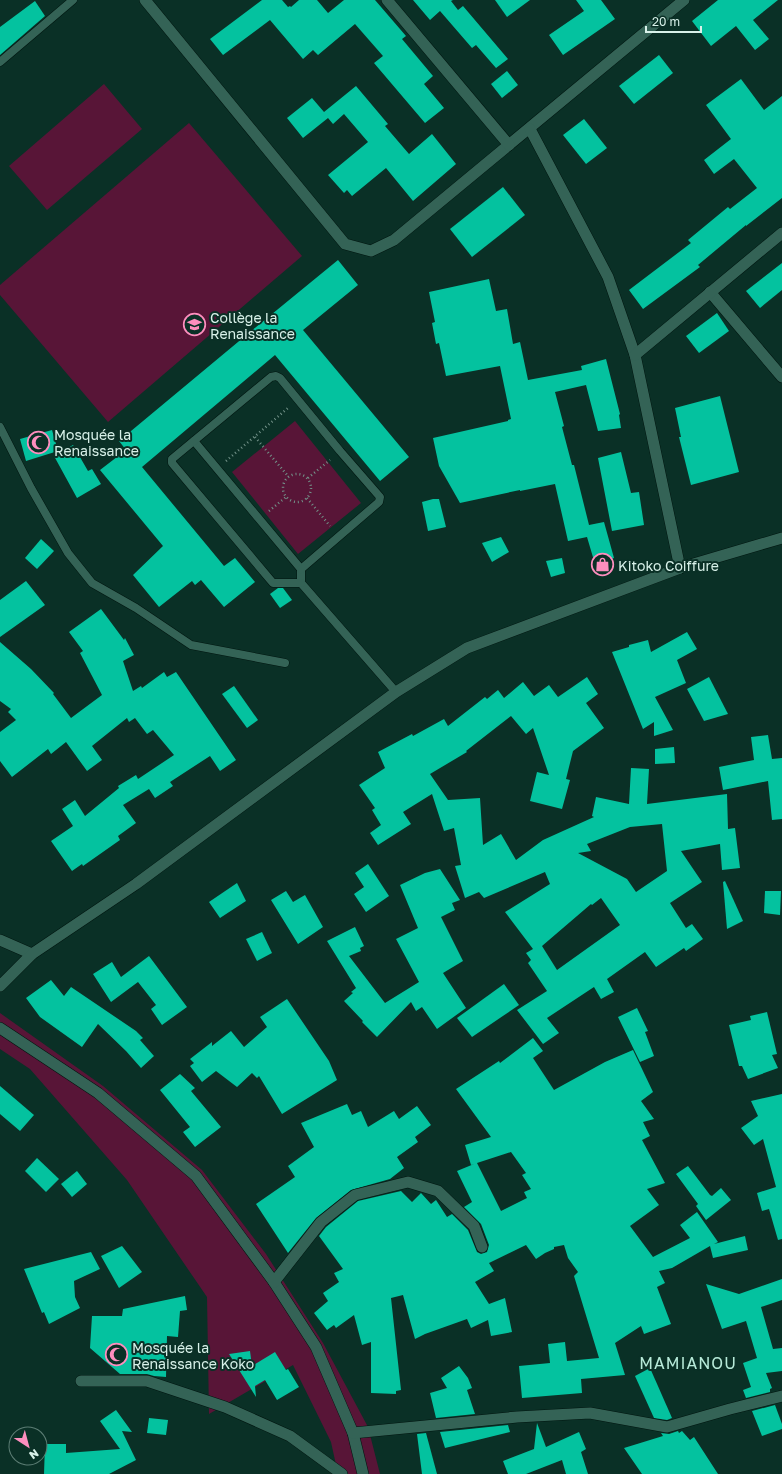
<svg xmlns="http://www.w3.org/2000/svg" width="782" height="1474" viewBox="0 0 782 1474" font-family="'Golos Text',sans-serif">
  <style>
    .green { fill: #581537 }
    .building { fill: #04c29f; fill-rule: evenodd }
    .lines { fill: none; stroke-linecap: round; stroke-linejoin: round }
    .service-casing { stroke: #001610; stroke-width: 9 }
    .minor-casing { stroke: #001610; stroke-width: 12 }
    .path { stroke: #74938a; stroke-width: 2.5; stroke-dasharray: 1 3; stroke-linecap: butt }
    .service { stroke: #346356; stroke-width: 8 }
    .minor { stroke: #346356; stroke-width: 11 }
    .labels { text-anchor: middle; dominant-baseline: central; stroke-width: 4; stroke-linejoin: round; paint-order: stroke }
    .poi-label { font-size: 14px; fill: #d8f1e9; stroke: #0a3026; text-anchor: start }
    .quarter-label { font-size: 16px; letter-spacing: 1px; fill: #b7ead9; stroke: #0a3026 }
  </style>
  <rect width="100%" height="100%" fill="#0a3026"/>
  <g class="green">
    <path d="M104 84 142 129 47 210 9 166Z"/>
    <path d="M189 123 302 256 108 422 0 295V285Z"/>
    <path d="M295 421 361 503 298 554 232 472Z"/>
    <path d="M0 1013 103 1086 202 1170 266 1254 323 1343 368 1427 380 1474H338L331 1442 293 1365 209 1414 207 1297 127 1180 30 1069 0 1049Z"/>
  </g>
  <g class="building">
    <path d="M262 0H282L288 7 290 6 291 7 299 0H317L328 13 344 0H375L406 36 402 39 433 76 424 84 444 108 425 123 374 63 383 56 355 24 318 55 313 50 303 59 270 20 223 55 210 39Z"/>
    <path d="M413 0H453L451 1 458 10 463 6 508 59 496 68 476 45 472 48 440 11 430 20Z"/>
    <path d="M495 0H530L507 17Z"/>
    <path d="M576 0H601L615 19 563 55 549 35 584 11Z"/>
    <path d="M718 0H778L753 20 769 39 755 50 736 26 711 46 692 21Z"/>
    <path d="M35 1 45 16 0 55V27Z"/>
    <path d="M659 55 673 73 634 104 619 86Z"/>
    <path d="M507 71 518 85 502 98 491 84Z"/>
    <path d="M741 79 764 110 782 96V198L746 226V225L698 265 700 267 643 309 629 290 691 243 688 240 728 207 730 209 757 188 734 159 714 174 704 160 731 139 706 105Z"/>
    <path d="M356 86 388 124 385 126 409 154 432 134 456 164 413 201 386 168 352 196 347 190 344 193 328 175 368 142 344 114 333 124 328 118 303 138 287 118 312 98 324 112Z"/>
    <path d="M584 119 607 148 586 164 563 135Z"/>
    <path d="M503 187 525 215 472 257 450 229Z"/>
    <path d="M338 260 358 285 303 330 409 457 380 481 275 355 142 467 224 566 235 558 255 582 224 607 201 580 195 585 192 581 159 607 133 575 163 546 100 470 126 450 119 441 250 332Z"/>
    <path d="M782 263V290L760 308 746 291Z"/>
    <path d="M489 279 496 311 507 309 513 344 520 342 528 380 582 370 581 366 606 359 620 414 619 415 621 428 598 431 586 385 555 392 564 426 562 427 572 465H574L589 525 604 522 614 558 595 564 587 537 568 541 555 484 520 491V490L460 503 439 466 433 438 508 421V420L511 419 500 366 446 376 439 343 436 344 432 323 435 322 429 292Z"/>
    <path d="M717 313 729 331 699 353 686 336Z"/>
    <path d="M720 396 739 472 691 485 679 437H681L675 408Z"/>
    <path d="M52 430 58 451 26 461 20 439Z"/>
    <path d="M73 445 88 471 92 469 101 484 77 498 54 456Z"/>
    <path d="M621 452 631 493 639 492 644 525 612 531 598 458Z"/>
    <path d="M433 499H439L446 527 428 531 422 502Z"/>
    <path d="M501 537 509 552 492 562 482 543Z"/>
    <path d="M41 539 54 551 37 569 25 558Z"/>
    <path d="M562 558 565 573 551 577 546 561Z"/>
    <path d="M26 581 45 605 0 637V600Z"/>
    <path d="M278 588H283L292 600 280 608 270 594Z"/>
    <path d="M101 609 124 640 125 638 134 655 123 661 133 691 141 686 142 688 164 672 167 677 176 672 236 760 220 771 210 756 170 782 173 786 155 798 149 789 123 805 136 823 118 836 120 840 83 866 82 864 72 871 51 841 73 826 62 809 75 800 85 816 119 788 118 786 136 775 138 779 174 755 153 730 147 734 135 718 129 722 127 718 92 746 102 760 87 771 66 742 51 754 48 749 12 777 0 761V732L16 720 8 712 11 709 0 701V642L31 669 54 693 53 694 71 718 102 695 80 653 83 651 69 632Z"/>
    <path d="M687 632 697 649 677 660 686 683 655 697 673 730 654 736V722L643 729 612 652 629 647V645L648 640 651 652Z"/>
    <path d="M587 677 598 694 586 703 604 728 573 751 566 779 570 780 562 809 530 801 537 772 549 775 533 728 526 734 511 716 466 751 467 752 430 774 448 800 480 798 483 845 501 834 516 860 543 840 594 817 592 816 596 797 629 804 631 768 649 769 647 804 727 794 728 829 735 828 740 868 722 870 720 844 681 851 702 882 670 903 686 928 692 924 703 939 686 951 684 948 656 967 645 952 607 979 614 992 601 999 594 987 547 1018 559 1033 543 1044 517 1010 547 991 528 963 531 960 526 953 533 949 505 912 550 884 545 872 484 898 479 892 465 898 455 866 461 865 454 828 444 831 432 794 403 812 411 824 378 845 370 833 381 825 372 810 375 808 359 785 385 768 378 752 412 734 413 736 444 719 448 726 485 697 487 699 498 690 504 698 523 682 534 696 549 685 558 697ZM662 824 667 871 636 892 627 879 578 853 591 851 587 844 630 827ZM601 898 620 925 557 970 542 946 591 904 592 905Z"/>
    <path d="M709 677 728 714 704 721 687 689Z"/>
    <path d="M234 686 258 720 247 728 222 694Z"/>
    <path d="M768 735 772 759 782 758V819L772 820 768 781 723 790 719 767 754 760 751 737Z"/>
    <path d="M674 747 675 763 655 764V749Z"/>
    <path d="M368 864 389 896 366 912 354 894 364 887 355 873Z"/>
    <path d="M440 869 460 900 452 903 455 910 441 917 463 961 443 973 466 1008 437 1029 422 1007 416 1011 411 1002 377 1037 362 1022 363 1021 344 1001 353 993 351 992 356 988 327 941 355 927 364 946 360 948 361 951 349 956 385 1003 419 982 396 939 418 928 400 885 425 873Z"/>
    <path d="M725 881 743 921 727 929 723 882Z"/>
    <path d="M237 883 246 901 220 918 209 902Z"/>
    <path d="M286 891 293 902 305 895 323 927 298 944 271 900Z"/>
    <path d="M765 891H781L780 915 764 913Z"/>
    <path d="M262 932 272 953 257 961 246 939Z"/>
    <path d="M149 956 187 1007 162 1025 151 1009 156 1005 138 982 111 1002 93 974 112 962 121 977Z"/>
    <path d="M51 980 64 996 71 987 136 1031 143 1038 140 1040 154 1056 141 1068 126 1051 98 1024 82 1047 40 1017 26 998Z"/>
    <path d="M504 984 519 1005 472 1037 457 1018Z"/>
    <path d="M287 999 329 1061 337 1080 282 1114 259 1076 257 1078 252 1073 237 1087 216 1071 202 1082 190 1066 194 1063 190 1059 212 1042V1046L231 1031 244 1047 267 1027 260 1017Z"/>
    <path d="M637 1008 648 1031 645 1032 654 1056 640 1062 618 1017Z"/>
    <path d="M767 1012 777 1054 772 1055 778 1068 748 1079 742 1066H739L729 1025 751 1020 750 1016Z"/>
    <path d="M533 1038 543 1051 533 1058 554 1090 605 1062 633 1050 653 1092 641 1101 654 1119 643 1122 650 1136 642 1140 665 1183 647 1189 659 1205 630 1226 653 1257 690 1238 680 1225 697 1212 718 1242 714 1244 745 1236 748 1250 713 1258 710 1246 672 1268 659 1271 665 1283 657 1287 671 1324 644 1334 641 1326 615 1343 625 1375 581 1379 582 1393 522 1398 519 1366 550 1363 548 1344 565 1342 567 1361 599 1358 574 1276 578 1272 568 1258 564 1245 554 1247V1249L545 1253 536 1259 526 1245 489 1263 494 1271 475 1282 489 1304 505 1298 512 1332 491 1336 488 1320 471 1328 467 1319 425 1334 415 1339 403 1295 391 1298 401 1390 396 1391V1394L371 1393V1342L362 1345 354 1315 336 1328 334 1325 327 1330 314 1313 328 1301 323 1293 339 1282 334 1273 343 1269 319 1236 326 1227 358 1201 401 1191 412 1202 421 1193 431 1204 436 1200 447 1217 452 1214 468 1230 477 1252 481 1254 487 1252 489 1245 481 1224 464 1207 472 1202 457 1171 474 1164 471 1165 465 1145 491 1137 456 1089 499 1061 500 1063ZM511 1152 526 1173 522 1175 531 1189 524 1192 527 1198 501 1211 477 1163Z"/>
    <path d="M180 1074 195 1088 191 1091 221 1127 195 1147 183 1132 190 1127 160 1090Z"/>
    <path d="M0 1086 34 1115 20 1131 0 1114Z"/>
    <path d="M782 1094V1239L778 1240 769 1209 762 1211 757 1193 776 1187 763 1139 754 1145 741 1128 758 1116 751 1101Z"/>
    <path d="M347 1104 352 1115 361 1111 368 1127 394 1111 399 1119 417 1106 431 1125 415 1137 418 1142 397 1157 404 1168 390 1179 351 1190 316 1218 288 1253 256 1204 295 1177 288 1166 314 1147 301 1123Z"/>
    <path d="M37 1158 59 1179 46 1192 25 1171Z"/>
    <path d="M688 1166 710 1195 712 1196 721 1188 731 1200 706 1220 696 1206 698 1204 676 1174Z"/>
    <path d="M77 1171 87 1184 72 1197 61 1184Z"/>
    <path d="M122 1246 142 1272 119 1288 101 1256Z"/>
    <path d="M91 1252 100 1269 74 1281 75 1297 80 1308 49 1324 44 1312 42 1313 24 1269Z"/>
    <path d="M782 1279V1300L761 1307 773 1349 782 1348V1371L766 1373 772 1388 770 1389V1392L746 1398 743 1390 751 1387 743 1363 757 1358 746 1321 722 1329 706 1284 739 1294Z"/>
    <path d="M185 1296 187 1310 180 1311 178 1337 167 1336 166 1377 154 1376 147 1374H120L90 1348 92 1316H122L123 1309Z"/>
    <path d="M250 1351 252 1366 275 1352 286 1370 288 1369 299 1387 277 1400 265 1380 255 1386 256 1397 229 1354Z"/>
    <path d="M459 1366 468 1378 472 1388 467 1390 475 1414 436 1418 430 1393 447 1388 441 1378Z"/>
    <path d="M650 1368 672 1418 667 1420 654 1418 635 1376Z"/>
    <path d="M775 1405 782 1424V1429L762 1436 752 1411Z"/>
    <path d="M116 1410 132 1432 122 1431 136 1460 109 1474H44L45 1444H66V1453L120 1449 100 1421Z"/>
    <path d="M149 1418 168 1420 166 1435 147 1433Z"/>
    <path d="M537 1423 546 1447 579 1432 586 1449 581 1452 588 1474H566L562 1460 526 1474H508L503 1461 534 1449Z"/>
    <path d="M508 1425 510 1432 445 1448 440 1432Z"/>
    <path d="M678 1431 679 1433 682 1431 690 1440 694 1437 718 1474H642L624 1448 663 1436 661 1433 669 1434Z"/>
    <path d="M426 1433 437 1474H422L417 1434Z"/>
  </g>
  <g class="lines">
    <defs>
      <g id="service">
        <path d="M0 62 73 0"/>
        <path d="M0 427 31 488 68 553 92 583 136 608 191 645 285 663"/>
        <path d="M194 441 301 569V583L396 692"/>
        <path d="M301 583H273L172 463V459L271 377 276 376 280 378 340 451 380 497 379 502 301 569"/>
      </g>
      <g id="minor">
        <path d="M145 0 345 244 371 251 394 240 684 0"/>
        <path d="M387 0 509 145"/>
        <path d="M530 129 608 277 635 355 680 568"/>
        <path d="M710 292 782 377"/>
        <path d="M635 355 782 233"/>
        <path d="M0 940 32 954"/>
        <path d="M0 986 32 954 136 884 396 692 467 648 680 568 782 538"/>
        <path d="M0 1028 98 1093 196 1176 274 1282 316 1347 353 1433 363 1474"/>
        <path d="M274 1282 321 1222 355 1195 408 1182 438 1191 474 1226 482 1247"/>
        <path d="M81 1381H147L225 1407 290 1436 342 1474"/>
        <path d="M353 1433 517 1417 590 1413 667 1427 730 1409 782 1396"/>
      </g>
    </defs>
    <use href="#service" class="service-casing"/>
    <use href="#minor" class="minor-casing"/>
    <g class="path">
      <path d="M255 437 288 476"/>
      <path d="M226 461 288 408"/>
      <circle cx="297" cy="488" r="14"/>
      <path d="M308 478 330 460"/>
      <path d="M307 498 330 526"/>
      <path d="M269 511 286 497"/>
    </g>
    <use href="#service" class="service"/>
    <use href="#minor" class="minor"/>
  </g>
  <defs>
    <symbol id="school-ring" viewBox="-11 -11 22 22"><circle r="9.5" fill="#0a3026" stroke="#fd8ebe" stroke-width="1.5"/><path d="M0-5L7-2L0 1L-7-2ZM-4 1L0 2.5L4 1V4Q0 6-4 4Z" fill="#fd8ebe"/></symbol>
    <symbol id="mosque-ring" viewBox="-11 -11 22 22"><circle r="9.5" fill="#0a3026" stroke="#fd8ebe" stroke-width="1.5"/><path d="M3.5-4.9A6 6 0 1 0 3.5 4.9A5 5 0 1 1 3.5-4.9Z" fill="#fd8ebe"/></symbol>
    <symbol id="shop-ring" viewBox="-11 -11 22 22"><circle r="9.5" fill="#0a3026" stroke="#fd8ebe" stroke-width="1.5"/><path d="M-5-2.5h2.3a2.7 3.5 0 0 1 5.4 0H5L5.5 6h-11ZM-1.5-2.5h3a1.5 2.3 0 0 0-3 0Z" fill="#fd8ebe"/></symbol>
  </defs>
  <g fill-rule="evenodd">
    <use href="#school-ring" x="182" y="312" width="25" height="25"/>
    <use href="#mosque-ring" x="26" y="430" width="25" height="25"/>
    <use href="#shop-ring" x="590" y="552" width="25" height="25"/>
    <use href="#mosque-ring" x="104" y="1342" width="25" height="25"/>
  </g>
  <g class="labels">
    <g class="poi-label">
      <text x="210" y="317">Collège la<tspan x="210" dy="16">Renaissance</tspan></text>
      <text x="54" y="434">Mosquée la<tspan x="54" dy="16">Renaissance</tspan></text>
      <text x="618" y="565">Kitoko Coiffure</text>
      <text x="132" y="1347">Mosquée la<tspan x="132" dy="16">Renaissance Koko</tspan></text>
    </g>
    <g class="quarter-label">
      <text x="688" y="1363">MAMIANOU</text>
    </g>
  </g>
  <g transform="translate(28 1446) rotate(144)"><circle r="19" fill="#0a3026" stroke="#5c7d74"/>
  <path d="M0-3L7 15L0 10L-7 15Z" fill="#fd8ebe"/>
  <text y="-6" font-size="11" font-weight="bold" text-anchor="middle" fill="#d8f1e9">N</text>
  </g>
  <path d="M646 26v6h55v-6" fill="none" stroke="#d8f1e9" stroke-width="2"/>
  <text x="652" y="26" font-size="12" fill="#d8f1e9" stroke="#0a3026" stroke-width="3" paint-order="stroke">20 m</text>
</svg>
